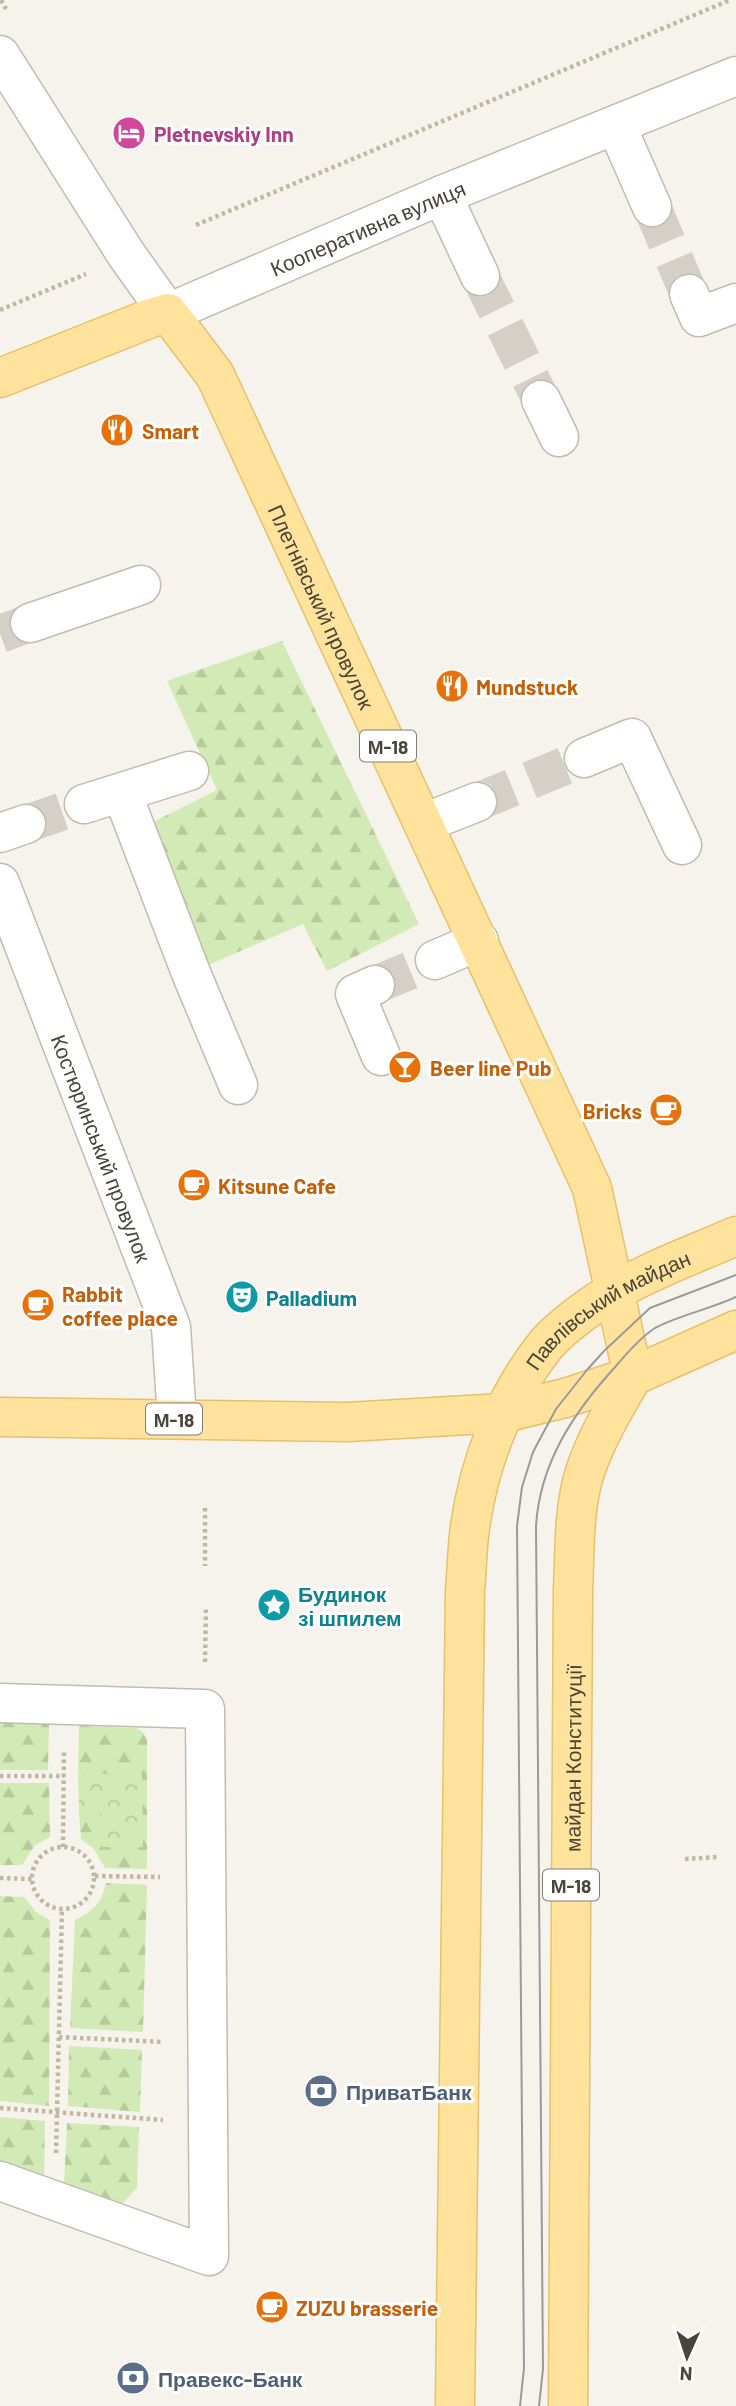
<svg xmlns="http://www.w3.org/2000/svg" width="736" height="2406" viewBox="0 0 736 2406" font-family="Barlow,sans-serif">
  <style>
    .forest { fill: url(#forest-firs) }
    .park { fill: url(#park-crowns) }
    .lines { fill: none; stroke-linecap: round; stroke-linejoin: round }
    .minor-tunnel { stroke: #d4d0c8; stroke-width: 38; stroke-dasharray: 38 19; stroke-linecap: butt }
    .minor-casing { stroke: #c2bbae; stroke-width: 41 }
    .major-casing { stroke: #e6c16a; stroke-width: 41 }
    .path { stroke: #c4b79f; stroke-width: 4.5; stroke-dasharray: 3.5 3.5; stroke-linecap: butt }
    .minor { stroke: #fff; stroke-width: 38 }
    .major { stroke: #ffe39c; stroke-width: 38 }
    .tram { stroke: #9a9a9a; stroke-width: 2 }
    .labels { text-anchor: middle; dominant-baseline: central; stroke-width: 6; stroke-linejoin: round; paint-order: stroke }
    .shield { fill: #fff; stroke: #817c74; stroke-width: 2 }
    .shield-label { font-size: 19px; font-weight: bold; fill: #4b4439 }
    .hotel-label { font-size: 21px; font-weight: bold; fill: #b23c85; stroke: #fff; text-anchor: start }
    .street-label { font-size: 21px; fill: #4b4439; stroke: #fff }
    .food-label { font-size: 21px; font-weight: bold; fill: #c56008; stroke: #fff; text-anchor: start }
    .culture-label { font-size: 21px; font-weight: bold; fill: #0d838f; stroke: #fff; text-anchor: start }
    .service-label { font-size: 21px; font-weight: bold; fill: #4e5e75; stroke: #fff; text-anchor: start }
  </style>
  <defs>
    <pattern id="forest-firs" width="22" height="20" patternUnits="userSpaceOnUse" patternTransform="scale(1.75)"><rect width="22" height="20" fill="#d2eab5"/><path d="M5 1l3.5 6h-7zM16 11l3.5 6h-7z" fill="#b6ca9c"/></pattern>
    <pattern id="park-crowns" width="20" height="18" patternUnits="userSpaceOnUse" patternTransform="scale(1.75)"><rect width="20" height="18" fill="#d2eab5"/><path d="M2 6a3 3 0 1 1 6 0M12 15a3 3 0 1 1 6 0" fill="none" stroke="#b6ca9c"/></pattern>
  </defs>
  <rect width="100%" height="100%" fill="#f6f3ec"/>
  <g class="forest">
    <path d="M282 641 419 924 327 971 303 924 206 966 153 822 217 790 167 681Z"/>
    <path d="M0 1723H49L48 1770H0Z"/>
    <path d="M79 1726 136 1728 143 1732 147 1739V1869L105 1868 94 1849 81 1839 79 1812 102 1813 142 1775 78 1774Z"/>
    <path d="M0 1783H49L50 1837 35 1845 22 1865H0Z"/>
    <path d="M106 1883 147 1885 143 2032 70 2028 75 1920C92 1912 102 1903 106 1883Z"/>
    <path d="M0 1896 24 1897 36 1912 50 1920 49 2106 0 2101Z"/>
    <path d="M69 2046 142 2050 140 2112 68 2106Z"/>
    <path d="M0 2117 45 2121 44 2182 0 2165Z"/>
    <path d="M67 2123 139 2127 137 2188 122 2204 110 2203 64 2187Z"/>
  </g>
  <path class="park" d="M78 1774H142L143 1847H102V1814L79 1812Z"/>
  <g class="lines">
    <g class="minor-tunnel">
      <path d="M652 207 689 294"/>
      <path d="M480 276 541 400"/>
      <path d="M0 634 30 623"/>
      <path d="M477 802 584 758"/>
      <path d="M26 824 84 804"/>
      <path d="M375 985 435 960"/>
    </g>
    <defs>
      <g id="minor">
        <path id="s1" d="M0 55 126 254 168 313 442 195 736 76"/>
        <path d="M616 125 652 207"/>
        <path d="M442 195 480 276"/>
        <path d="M689 294 699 317 736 303"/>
        <path d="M541 400 559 437"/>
        <path d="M30 623 141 585"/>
        <path d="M584 758 632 738 682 845"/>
        <path d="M122 793 191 973 238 1085"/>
        <path d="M84 804 189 771"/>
        <path d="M424 823 477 802"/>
        <path d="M0 833 26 824"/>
        <path id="s2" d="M0 883 171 1327 177 1419"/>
        <path d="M435 960 479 941"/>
        <path d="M375 985 355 994 381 1056"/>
        <path d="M0 1703 205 1709 209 2256 0 2181"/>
      </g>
      <g id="major">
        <path id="s3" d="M0 378 151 318 168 313 215 375 592 1188 633 1376"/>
        <path d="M0 1417 348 1422 503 1413 565 1398 633 1376 736 1330"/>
        <path id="s4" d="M455 2406 465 1591C467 1570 467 1548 470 1527 479 1463 504 1398 544 1347 558 1329 595 1302 615 1291 653 1269 695 1254 736 1236"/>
        <path id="s5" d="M568 2406 573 1590C575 1551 573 1509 585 1472 596 1438 615 1407 633 1376"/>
      </g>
    </defs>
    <use href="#minor" class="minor-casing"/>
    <use href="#major" class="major-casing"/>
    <g class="path">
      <path d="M1 0 6 9"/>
      <path d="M196 225 730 0"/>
      <path d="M0 310 86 274"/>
      <path d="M205 1508V1566"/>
      <path d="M205 1662 206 1606"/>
      <path d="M0 1776H64"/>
      <circle cx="63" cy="1878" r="31"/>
      <path d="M63 1847 64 1749"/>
      <path d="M685 1859 718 1857"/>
      <path d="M95 1876 160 1877"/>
      <path d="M0 1878 32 1879"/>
      <path d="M59 2037 163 2042"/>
      <path d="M0 2108 163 2120"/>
      <path d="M56 2153 62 1909"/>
    </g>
    <use href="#minor" class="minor"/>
    <use href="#major" class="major"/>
    <g class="tram">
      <path d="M520 2406 524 2368 517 1526 522 1487 533 1452 556 1409 587 1370 604 1351 650 1308 736 1275"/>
      <path d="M539 2406 543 2369 536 1526C540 1462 574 1412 616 1366 627 1353 641 1337 655 1328 679 1315 711 1309 736 1297"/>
    </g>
  </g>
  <defs>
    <symbol id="hotel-disc" viewBox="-11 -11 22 22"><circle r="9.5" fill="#d1479c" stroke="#fff"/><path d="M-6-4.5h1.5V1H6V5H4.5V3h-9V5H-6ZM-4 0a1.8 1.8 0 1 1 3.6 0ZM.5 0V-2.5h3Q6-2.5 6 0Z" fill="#fff"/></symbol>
    <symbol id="restaurant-disc" viewBox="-11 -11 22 22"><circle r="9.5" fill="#e8710a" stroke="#fff"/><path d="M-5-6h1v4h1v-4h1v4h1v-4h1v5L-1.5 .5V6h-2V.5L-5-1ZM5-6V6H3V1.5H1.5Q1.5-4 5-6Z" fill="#fff"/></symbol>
    <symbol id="bar-disc" viewBox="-11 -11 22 22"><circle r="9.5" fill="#e8710a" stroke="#fff"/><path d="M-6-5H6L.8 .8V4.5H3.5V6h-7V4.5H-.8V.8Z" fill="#fff"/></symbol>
    <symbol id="cafe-disc" viewBox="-11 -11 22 22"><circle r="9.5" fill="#e8710a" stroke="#fff"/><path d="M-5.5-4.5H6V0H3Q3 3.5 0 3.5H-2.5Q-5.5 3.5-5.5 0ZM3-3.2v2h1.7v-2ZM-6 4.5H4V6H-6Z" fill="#fff"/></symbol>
    <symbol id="theatre-disc" viewBox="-11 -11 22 22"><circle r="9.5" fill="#0f9aa8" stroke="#fff"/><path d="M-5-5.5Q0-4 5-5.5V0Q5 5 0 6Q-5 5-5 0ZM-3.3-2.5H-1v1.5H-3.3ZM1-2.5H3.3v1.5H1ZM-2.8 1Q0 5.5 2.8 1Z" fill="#fff"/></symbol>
    <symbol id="sight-disc" viewBox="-11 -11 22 22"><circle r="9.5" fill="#0f9aa8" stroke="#fff"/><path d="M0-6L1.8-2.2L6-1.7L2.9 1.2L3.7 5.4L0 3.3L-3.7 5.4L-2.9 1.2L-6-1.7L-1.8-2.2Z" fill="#fff"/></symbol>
    <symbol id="bank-disc" viewBox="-11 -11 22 22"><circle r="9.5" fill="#5c6f8a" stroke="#fff"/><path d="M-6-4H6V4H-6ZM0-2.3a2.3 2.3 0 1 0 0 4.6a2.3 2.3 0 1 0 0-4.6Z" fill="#fff"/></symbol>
  </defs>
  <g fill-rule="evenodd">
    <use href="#hotel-disc" x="110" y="114" width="38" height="38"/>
    <use href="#restaurant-disc" x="98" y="411" width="38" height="38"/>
    <use href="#restaurant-disc" x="433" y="667" width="38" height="38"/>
    <use href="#bar-disc" x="386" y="1048" width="38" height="38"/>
    <use href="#cafe-disc" x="647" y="1091" width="38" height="38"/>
    <use href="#cafe-disc" x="175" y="1166" width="38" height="38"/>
    <use href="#theatre-disc" x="223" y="1278" width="38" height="38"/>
    <use href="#cafe-disc" x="19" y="1286" width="38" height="38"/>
    <use href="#sight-disc" x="255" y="1586" width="38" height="38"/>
    <use href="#bank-disc" x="302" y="2072" width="38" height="38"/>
    <use href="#cafe-disc" x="253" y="2288" width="38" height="38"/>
    <use href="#bank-disc" x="114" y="2359" width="38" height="38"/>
  </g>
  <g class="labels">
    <g class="shield">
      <rect x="360" y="730.5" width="56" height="31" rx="5"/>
      <rect x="146" y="1403.5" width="56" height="31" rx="5"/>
      <rect x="543" y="1869.5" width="56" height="31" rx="5"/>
    </g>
    <g class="shield-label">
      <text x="388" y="746">М-18</text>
      <text x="174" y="1419">М-18</text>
      <text x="571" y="1885">М-18</text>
    </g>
    <g class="hotel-label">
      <text x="154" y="133">Pletnevskiy Inn</text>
    </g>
    <g class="street-label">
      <text stroke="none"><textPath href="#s1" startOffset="525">Кооперативна вулиця</textPath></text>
      <text stroke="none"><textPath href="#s3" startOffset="513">Плетнівський провулок</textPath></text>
      <text stroke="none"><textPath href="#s2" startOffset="284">Костюринський провулок</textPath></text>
      <text stroke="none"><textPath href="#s4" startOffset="1150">Павлівський майдан</textPath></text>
      <text stroke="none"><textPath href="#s5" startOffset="648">майдан Конституції</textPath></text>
    </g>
    <g class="food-label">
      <text x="142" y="430">Smart</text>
      <text x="476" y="686">Mundstuck</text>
      <text x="430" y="1067">Beer line Pub</text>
      <text x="642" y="1110" text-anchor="end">Bricks</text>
      <text x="218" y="1185">Kitsune Cafe</text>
      <text x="62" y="1293">Rabbit<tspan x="62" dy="24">coffee place</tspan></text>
      <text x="296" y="2307">ZUZU brasserie</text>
    </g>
    <g class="culture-label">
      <text x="266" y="1297">Palladium</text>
      <text x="298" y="1593">Будинок<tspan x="298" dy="24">зі шпилем</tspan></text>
    </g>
    <g class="service-label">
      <text x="346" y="2091">ПриватБанк</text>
      <text x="158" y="2378">Правекс-Банк</text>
    </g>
  </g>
  <g transform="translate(687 2357) rotate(183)" stroke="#ffffff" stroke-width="5" paint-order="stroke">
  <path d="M0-5L12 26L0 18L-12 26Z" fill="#4b4439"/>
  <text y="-10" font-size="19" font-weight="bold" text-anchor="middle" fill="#4b4439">N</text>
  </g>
</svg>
